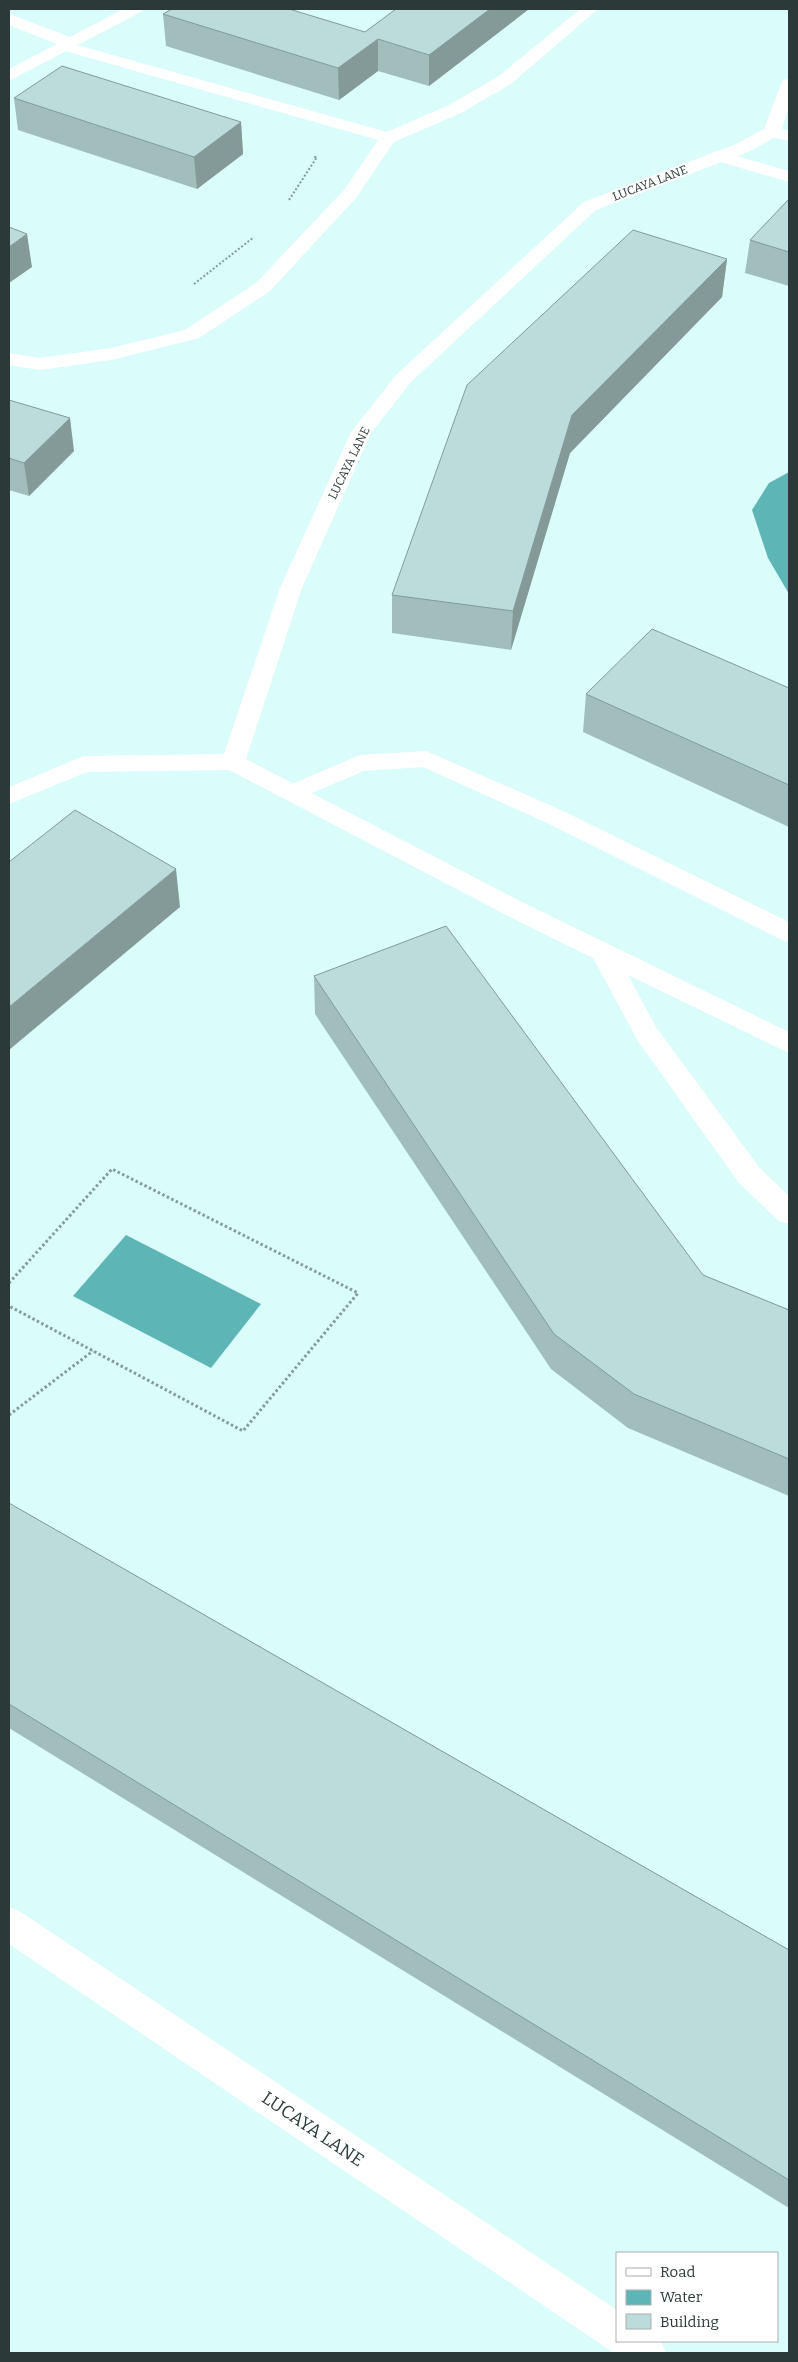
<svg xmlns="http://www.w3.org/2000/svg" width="798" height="2362" viewBox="0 0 798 2362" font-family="Bitter,serif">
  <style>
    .water { fill: #5db6b5 }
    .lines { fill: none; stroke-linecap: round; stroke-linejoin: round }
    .path-far1 { stroke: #839b9a; stroke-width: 2; stroke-dasharray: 2 2; stroke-linecap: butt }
    .path { stroke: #839b9a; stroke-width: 3; stroke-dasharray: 2.5 2.5; stroke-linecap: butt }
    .service { fill: #fff; fill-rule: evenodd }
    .minor { fill: #fff; fill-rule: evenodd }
    .wall { fill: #a1bdbc }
    .shaded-wall { fill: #839a99 }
    .building { fill: #bbdcdb; stroke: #839a99 }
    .labels { text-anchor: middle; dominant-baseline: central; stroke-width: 4; stroke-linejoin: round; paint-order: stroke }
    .far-street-label { font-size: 12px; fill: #2b3938; stroke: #fff }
    .near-street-label { font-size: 18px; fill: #2b3938; stroke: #fff }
  </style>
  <rect width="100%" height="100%" fill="#dafcfb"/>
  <g class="water">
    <path d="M789 472V594L768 558 752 510 769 483Z"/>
    <path d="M126 1235 261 1304 211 1368 73 1296Z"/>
  </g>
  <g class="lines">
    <g class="path-far1">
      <path d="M289 200 317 157H314"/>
      <path d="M194 284 254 237"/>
    </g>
    <g class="path">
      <path d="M9 1283 112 1169 358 1293 243 1431 9 1306"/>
      <path d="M9 1415 93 1351"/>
    </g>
    <g class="service">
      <path d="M580 9H598L511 84 461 113 394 142 356 198 270 291 199 338 111 360 40 370 9 365V353L40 358 111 348 185 330 256 283 344 190 378 140 58 49 56 46 58 43H70L387 132 449 105 499 76Z"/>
      <path d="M719 151 789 171V182L713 160 710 156 713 152Z"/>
      <path d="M426 751 561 810 789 922V942L780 939 545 822 423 767 364 771 293 801 285 799 281 793 285 787 360 755Z"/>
    </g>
    <g class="minor">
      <path d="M123 9H143L141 12 9 81V69L57 44 9 25V14L70 37Z"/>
      <path d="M789 79V107L782 129 789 131V141L774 138 748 152 596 210 411 382 371 433 302 588 246 759 526 904 789 1032V1053L628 975 656 1027 759 1167 789 1196V1224L779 1221 739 1183 638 1041 593 958 508 916 229 770 87 772 9 804V787L84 756 224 754 280 588 351 432 397 374 584 202 736 144 764 129 781 84 783 80Z"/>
      <path d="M9 1907 21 1912 617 2310V2341H661L666 2353H614L9 1944Z"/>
    </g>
  </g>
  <g class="wall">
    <path d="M396 9H529L429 86 378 71 339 100 166 46 163 14 365 32Z"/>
    <path d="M14 98 241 122 243 154 197 189 18 130Z"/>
    <path d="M789 199V286L745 273 750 240Z"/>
    <path d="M727 259 722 297 570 453 511 650 392 633V595Z"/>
    <path d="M9 400 74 451 29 496 9 490Z"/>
    <path d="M789 688V827L583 732 586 694Z"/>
    <path d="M314 976 703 1275 789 1310V1496L628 1428 551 1369 315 1014Z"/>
    <path d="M9 1503 789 1950V2208L9 1728Z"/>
  </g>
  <g class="shaded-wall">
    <path d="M490 9H529L429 86V55Z"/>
    <path d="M378 39V71L339 100 338 68Z"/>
    <path d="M241 122 243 154 197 189 194 157Z"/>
    <path d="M27 234 32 267 9 283V247Z"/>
    <path d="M727 259 722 297 570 453 511 650 513 611 572 415Z"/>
    <path d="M70 418 74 451 29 496 24 463Z"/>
    <path d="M176 869 180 907 9 1050V1007Z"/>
  </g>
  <g class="building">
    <path d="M172 9H289L365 32 396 9H490L429 55 378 39 338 68 163 14Z"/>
    <path d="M62 66 241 122 194 157 14 98Z"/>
    <path d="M789 199V252L750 240Z"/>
    <path d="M9 227 27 234 9 247Z"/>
    <path d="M633 230 727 259 572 415 513 611 392 595 467 385Z"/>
    <path d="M9 400 70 418 24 463 9 458Z"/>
    <path d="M652 629 789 688V785L586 694Z"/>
    <path d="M75 810 176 869 9 1007V862Z"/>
    <path d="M446 926 703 1275 789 1310V1459L634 1394 554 1334 314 976Z"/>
    <path d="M9 1503 789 1950V2180L9 1704Z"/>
  </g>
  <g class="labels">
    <g class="far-street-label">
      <text transform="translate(650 183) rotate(-21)">LUCAYA LANE</text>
      <text transform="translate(349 463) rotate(-64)">LUCAYA LANE</text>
    </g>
    <g class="near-street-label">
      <text transform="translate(313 2129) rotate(34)">LUCAYA LANE</text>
    </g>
  </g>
  <rect width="798" height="2362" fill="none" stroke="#2b3938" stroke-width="20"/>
  <rect x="616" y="2252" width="162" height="90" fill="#ffffff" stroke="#aab0af"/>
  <rect x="626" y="2268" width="25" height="8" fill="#ffffff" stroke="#aab0af"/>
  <text x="660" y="2277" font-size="15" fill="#2b3938">Road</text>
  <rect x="626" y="2290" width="25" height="15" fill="#5db6b5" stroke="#aab0af"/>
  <text x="660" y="2302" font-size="15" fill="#2b3938">Water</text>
  <rect x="626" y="2314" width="25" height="15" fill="#bbdcdb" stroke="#aab0af"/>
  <text x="660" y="2327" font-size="15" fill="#2b3938">Building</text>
</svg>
